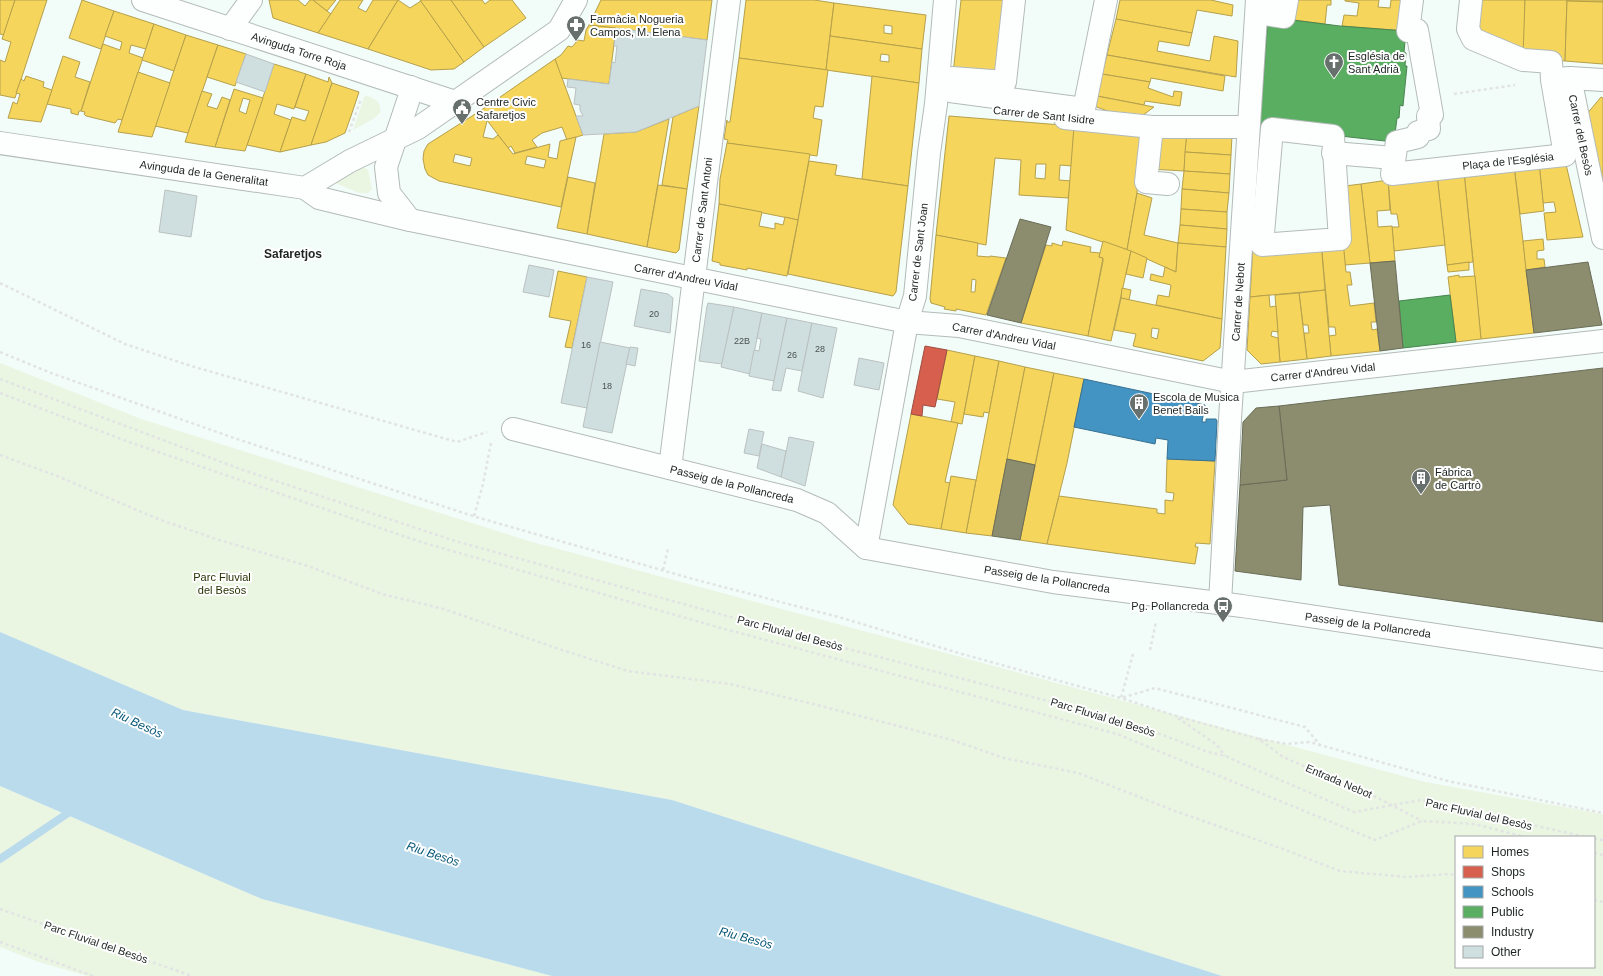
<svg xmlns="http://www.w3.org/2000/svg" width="1603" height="976" viewBox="0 0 1603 976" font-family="Arial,sans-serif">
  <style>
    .green { fill: #eaf5e2; fill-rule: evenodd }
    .water { fill: #badbeb }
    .homes { fill: #f6d55c; stroke: #b5a04b; fill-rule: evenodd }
    .shops { fill: #d6604d; stroke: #9e4e40 }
    .schools { fill: #4393c3; stroke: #377293 }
    .public { fill: #5aae61; stroke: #47854e }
    .industry { fill: #8c8c6e; stroke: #6a6d57 }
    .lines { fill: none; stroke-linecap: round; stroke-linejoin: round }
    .stream { stroke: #badbeb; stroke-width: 8 }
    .building { fill: #cfdede; stroke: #bac2c1 }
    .street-casing { stroke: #b3bbb9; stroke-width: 24 }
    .path { stroke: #e2e4e4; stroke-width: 2.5; stroke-dasharray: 3 3; stroke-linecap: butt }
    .street { stroke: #fdfffe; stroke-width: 22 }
    .labels { text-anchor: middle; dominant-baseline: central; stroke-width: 4; stroke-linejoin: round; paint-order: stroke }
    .number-label { font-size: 9px; fill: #495251 }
    .poi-label { font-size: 11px; fill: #1c2422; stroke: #fff; text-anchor: start }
    .street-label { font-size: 11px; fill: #1c2422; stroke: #fff }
    .park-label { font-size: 11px; fill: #273304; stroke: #fff }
    .neighbourhood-label { font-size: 12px; font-weight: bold; fill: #1c2422; stroke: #fff }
    .water-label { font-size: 12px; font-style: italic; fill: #085878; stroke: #fff }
  </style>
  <rect width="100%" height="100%" fill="#f2fcf9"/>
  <g class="green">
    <path d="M365 95C374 99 382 101 380 113L373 119 353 130Z"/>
    <path d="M363 167 368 170 372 189 368 193H359L333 182 347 173Z"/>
    <path d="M0 363 141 419 532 542 1425 782 1603 814V976H1222L672 800 183 710 0 632ZM1456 837H1594V967H1456Z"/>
    <path d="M0 786 262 899 552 976H87L39 962 0 947Z"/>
  </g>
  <path class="water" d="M0 632 183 710 672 800 1222 976H552L262 899 0 786Z"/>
  <g class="homes">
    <path d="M0 0H15L4 35 0 34Z"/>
    <path d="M15 0H47L15 98 0 95V60L5 62 11 42 2 39Z"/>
    <path d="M82 0 114 11 101 49 69 38Z"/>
    <path d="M269 0H298L305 6 310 0H313L331 14 318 33 273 18Z"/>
    <path d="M313 0H336L327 11Z"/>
    <path d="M340 0H363L358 8 366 12 373 0H398L368 49 318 33Z"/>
    <path d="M398 0 410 8 421 1 464 62 454 69 431 70 368 49Z"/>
    <path d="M420 0H451L484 47 464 62Z"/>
    <path d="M451 0H482L485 4 490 0H512L526 18 484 47Z"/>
    <path d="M601 0H712L707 40 589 25Z"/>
    <path d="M746 0H814L834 3 826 70 739 58Z"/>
    <path d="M961 0H1012L1003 80 953 74Z"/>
    <path d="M1120 0H1211L1233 5 1232 16 1197 10 1192 33 1116 19Z"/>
    <path d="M1288 0H1331V5H1327L1325 24 1286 19Z"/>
    <path d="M1345 0H1379L1378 7 1390 8 1391 0H1410L1406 31 1342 26 1344 15 1357 16 1359 3 1345 1Z"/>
    <path d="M1474 0H1525L1524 51 1479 39Z"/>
    <path d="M1525 0H1567L1565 61 1523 57Z"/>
    <path d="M1567 0H1603V2L1567 1Z"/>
    <path d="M1567 1 1603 2V64L1565 61Z"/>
    <path d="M834 3 926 15 922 49 830 36ZM884 25 892 26V34L884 33Z"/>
    <path d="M114 11 154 24 146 49 131 45 129 53 143 58 122 120 118 119 115 123 86 116 84 114 85 112 81 111 103 44 120 50 122 42 105 36Z"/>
    <path d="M1116 19 1192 33 1189 46 1159 41 1157 51 1210 61 1214 36 1238 41 1236 77 1107 55Z"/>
    <path d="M154 24 186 35 174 71 142 60Z"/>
    <path d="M589 25 616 28 609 84 561 78 555 59 561 55 568 46 572 47 578 40 584 41 586 30Z"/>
    <path d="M186 35 218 45 188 133 155 126Z"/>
    <path d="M830 36 922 49 919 83 826 70ZM881 54 889 55V62L880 61Z"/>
    <path d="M218 45 246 54 235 86 207 77Z"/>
    <path d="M1107 55 1225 76 1223 91 1151 78 1150 82 1102 74Z"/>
    <path d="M63 56 80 62 75 77 90 82 81 111H79L78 115 71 113V109L47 104Z"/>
    <path d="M739 58 828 70 823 107 815 106 813 118 822 120 817 156 727 143 728 140 724 139 727 120V122H730Z"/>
    <path d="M555 59 583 135 567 140 562 127 542 133 532 140 537 147 515 153 511 146 508 148 480 111Z"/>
    <path d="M274 64 306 74 294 109 277 104 274 114 291 120 280 152 247 145Z"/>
    <path d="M138 72 170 83 152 137 118 132Z"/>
    <path d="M306 74 328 82 329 77 332 83 323 110 311 145 280 152 292 117 305 121 309 111 295 107Z"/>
    <path d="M1102 74 1150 82 1148 88 1173 97 1174 91 1182 92 1180 106 1145 101 1144 105 1097 96Z"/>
    <path d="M26 76 44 82 43 87 52 90 41 122 8 118 13 102 17 104 20 94 16 93 21 79 24 81Z"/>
    <path d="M872 76 919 83 908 186 862 179Z"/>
    <path d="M332 83 359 92 351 116 345 133 326 142 311 145Z"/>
    <path d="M234 89 263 98 245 151 215 147ZM243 98 250 100 246 114 239 111Z"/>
    <path d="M202 91 212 94 207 106 217 109 222 97 230 100 215 147 185 142Z"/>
    <path d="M1097 96 1154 107 1135 121 1094 106Z"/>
    <path d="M1601 97 1603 98V187L1586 115Z"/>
    <path d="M699 106 687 189 662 185 673 117Z"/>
    <path d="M480 111 487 121 483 137 493 139 498 135 513 154 550 144 548 157 557 159 560 141 576 137 561 207 439 181 428 175 425 169 423 159 424 151 428 144ZM455 154 472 158 470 166 453 162ZM527 156 546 160 544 168 525 164Z"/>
    <path d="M949 116 1074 126 1072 166 1060 165 1059 180 1071 181 1068 198 1019 195 1021 160 995 158 986 245 936 235ZM1036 164H1046L1045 179 1035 178Z"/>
    <path d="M669 119 647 247 587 234 604 134 636 132Z"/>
    <path d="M1074 126 1142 130 1138 168 1137 193 1127 250 1066 230Z"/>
    <path d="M1160 131 1187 133 1184 171 1150 169Z"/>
    <path d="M1187 133 1232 136 1231 155 1185 152Z"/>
    <path d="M727 143 810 154 798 220 719 204 720 179Z"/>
    <path d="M1185 152 1231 155 1230 174 1184 171Z"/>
    <path d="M1565 160 1583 237 1547 240 1544 213 1556 212 1554 202 1543 203 1539 163Z"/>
    <path d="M809 161 837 165 835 175 908 186 896 292 893 296 788 274Z"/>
    <path d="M1539 163 1544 211 1520 214 1514 166Z"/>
    <path d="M1514 166 1534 333 1481 339 1464 172Z"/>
    <path d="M1184 171 1230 174 1229 193 1182 189Z"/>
    <path d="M1464 172 1473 262 1447 265 1437 175Z"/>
    <path d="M1437 175 1445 245 1394 251 1392 227H1399L1397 214H1391L1388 180Z"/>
    <path d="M568 177 595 183 587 234 557 228Z"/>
    <path d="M1388 180 1390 210 1377 211 1378 227 1392 226 1395 261 1370 263 1361 184Z"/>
    <path d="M1361 184 1370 263 1345 265 1337 187Z"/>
    <path d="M658 185 687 189 679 250 676 253 647 247Z"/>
    <path d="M1182 189 1229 193 1227 212 1181 209Z"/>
    <path d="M1137 193 1152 198 1144 235 1178 243 1176 272 1127 250Z"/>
    <path d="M719 204 762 212 759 226 775 229V223L783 225 785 217 798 220 787 276 747 268V270L720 265V263L712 261Z"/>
    <path d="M1181 209 1227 212V229L1180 225Z"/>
    <path d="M1180 225 1227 229 1226 247 1178 243Z"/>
    <path d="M936 235 978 243 977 256 990 257V256L1006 258 986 315 956 309V311L944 309 945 307 931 303 930 299ZM972 279 976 280 975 292H971Z"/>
    <path d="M1543 239 1544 250 1537 251V259H1544L1545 267 1526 270 1523 241Z"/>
    <path d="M1063 241 1091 247 1090 252 1100 253 1099 257 1103 258 1088 336 1021 323 1046 245 1052 246V243L1062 246Z"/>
    <path d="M1103 241 1131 251 1111 341 1088 336 1103 261V258L1099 257Z"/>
    <path d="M1343 241 1346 272H1350L1352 285H1347L1350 306 1374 303 1376 322H1371L1372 330 1377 329 1380 351 1331 356 1329 336 1336 335 1335 327H1329L1321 242Z"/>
    <path d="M1321 242 1325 290 1250 297 1253 247Z"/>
    <path d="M1178 243 1226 247 1222 319 1156 305 1158 295 1169 297 1171 285 1150 280 1151 274 1163 277 1165 267 1176 272Z"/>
    <path d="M1131 251 1147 258 1143 278 1126 274Z"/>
    <path d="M1469 262V270L1448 272 1447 265Z"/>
    <path d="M558 271 587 277 572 348 565 347 571 321 549 317Z"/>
    <path d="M1459 275V277L1475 276 1481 339 1456 342 1448 277Z"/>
    <path d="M1122 288 1131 290 1129 300 1121 298Z"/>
    <path d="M1325 290 1331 356 1307 359 1304 333H1309L1308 325H1303L1299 293Z"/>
    <path d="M1299 293 1307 359 1280 362 1275 295Z"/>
    <path d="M1269 295 1270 307 1276 306 1278 332 1272 331 1271 336 1278 338 1280 362 1261 364 1247 350 1250 297Z"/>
    <path d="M1121 298 1222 319 1220 348 1203 361 1133 346 1136 334 1114 330ZM1152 328 1159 329 1157 339 1151 337Z"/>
    <path d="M947 350 975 356 962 424 951 422 955 402 937 399Z"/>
    <path d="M975 356 999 361 989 413 984 412 983 417 964 414Z"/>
    <path d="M999 361 1025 367 992 536 966 533Z"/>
    <path d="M1025 367 1054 373 1035 465 1007 459Z"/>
    <path d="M1054 373 1084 379 1067 463 1047 544 1020 540Z"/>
    <path d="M911 414 958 423 945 482 950 483 941 529 908 524 893 505Z"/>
    <path d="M1167 459 1215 461 1210 544 1196 543 1195 547H1198L1195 564 1047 544 1059 496 1157 509V513L1165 514V500L1173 501 1174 493 1166 492Z"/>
    <path d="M951 476 976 480 966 533 941 529Z"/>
  </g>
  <path class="shops" d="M925 346 947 350 935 407 923 405 922 416 911 414Z"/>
  <path class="schools" d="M1084 379 1205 405 1202 422H1206V419H1216L1217 421 1215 461 1167 459 1168 440 1156 438 1155 444 1074 427Z"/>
  <g class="public">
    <path d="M1268 17 1340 26 1406 31 1404 52 1406 53 1405 66H1407L1403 106 1400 105 1399 118H1397L1394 142 1260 127Z"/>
    <path d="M1450 295 1456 342 1403 348 1399 301Z"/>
  </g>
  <g class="industry">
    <path d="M1020 219 1051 227 1021 323 987 315Z"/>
    <path d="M1395 261 1403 348 1380 351 1370 263Z"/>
    <path d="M1588 262 1602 325 1534 333 1526 270Z"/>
    <path d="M1603 368V622L1339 585 1330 505 1303 507 1301 580 1235 571 1240 485 1287 480 1279 406Z"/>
    <path d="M1279 406 1287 480 1240 485 1243 422 1256 408Z"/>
    <path d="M1007 459 1035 465 1020 540 992 536Z"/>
  </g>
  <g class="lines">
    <path class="stream" d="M0 859 74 809"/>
  </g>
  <g class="building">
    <path d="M616 28 707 40 699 106 636 132 583 135 576 116H583L580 110V105L574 104 576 88 567 87 568 79 609 84 612 62 615 63 617 46H614Z"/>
    <path d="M246 54 274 64 265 92 236 82Z"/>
    <path d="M165 190 197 196 191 237 159 232Z"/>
    <path d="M529 265 554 270 549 297 523 292Z"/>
    <path d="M587 277 613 282 587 408 561 403Z"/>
    <path d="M641 289 668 294 673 298 670 333 634 326Z"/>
    <path d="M708 303 734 307 722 364 699 361 707 306Z"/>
    <path d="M734 307 762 313 750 374 721 367Z"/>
    <path d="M762 313 787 318 774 381 749 376 754 350 759 351 761 339 757 338Z"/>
    <path d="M787 318 812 323 802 371 786 368 781 391 772 390Z"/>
    <path d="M812 323 837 328 823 398 798 391Z"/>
    <path d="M600 342 630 348 612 433 583 427Z"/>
    <path d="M630 347 638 348 635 366 626 364Z"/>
    <path d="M859 358 884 363 879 390 854 385Z"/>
    <path d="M749 429 764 432 759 456 744 453Z"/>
    <path d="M789 437 814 442 805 486 781 477Z"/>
    <path d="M762 444 786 451 781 477 757 468Z"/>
  </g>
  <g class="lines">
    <defs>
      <g id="street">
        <path d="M143 0 455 102"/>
        <path d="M1014 0 1005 82 952 78 950 91 1084 109 1106 0"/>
        <path d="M1265 0 1264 14 1284 17 1287 0"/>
        <path d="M1412 0 1408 31 1417 30 1432 115 1428 116 1429 129 1418 132V137L1397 142 1392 174 1565 155 1552 80 1551 62 1523 60 1473 39 1468 29 1471 0"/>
        <path d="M230 29 251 0"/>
        <path d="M1570 78 1603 238"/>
        <path d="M1556 79 1570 78 1603 80"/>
        <path d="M1065 118 1152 127H1243"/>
        <path d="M1152 127 1146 182 1168 184"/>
        <path d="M1272 129 1333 136 1340 239 1262 245Z"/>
        <path d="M0 143 305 188 350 161 418 128 559 30 576 0"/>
        <path d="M1333 153 1394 158"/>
        <path d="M305 188 319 198 410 220 907 322 959 326 1233 382 1603 341"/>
        <path d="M410 220 389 193 386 167 409 98 411 87"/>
        <path d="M513 429 797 500 827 513 866 548 1053 582 1242 606 1603 660"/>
        <path d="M670 468 729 0"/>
        <path d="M866 548 907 322 915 296 929 153 936 104 945 0"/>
        <path d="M1220 603 1230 419 1257 0"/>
      </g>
    </defs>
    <use href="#street" class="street-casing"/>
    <g class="path">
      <path d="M1454 94 1515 85"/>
      <path d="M349 132 361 99"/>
      <path d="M0 283 125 344 191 366 457 442 487 432"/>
      <path d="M0 352 51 373 234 438 476 517 693 579 842 618 962 654 1121 698 1155 688 1305 727 1320 745 1448 781 1603 813"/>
      <path d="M0 379 243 470 455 541 814 640 1128 722 1208 752 1225 756 1354 812 1421 800 1586 837"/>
      <path d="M0 393 129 442 421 542 721 628 1117 734 1375 840 1422 821 1475 824 1525 837"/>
      <path d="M0 455 57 476 158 519 219 540 308 566 382 594 444 609 559 649 628 671 730 684 805 702 952 740 1004 758 1078 773 1175 811 1283 849 1340 871 1407 877 1450 874 1456 875"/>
      <path d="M474 516 483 484 491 443"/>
      <path d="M663 570 668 549"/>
      <path d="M1150 650 1156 622"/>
      <path d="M1133 654 1121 698 1176 716 1259 739 1283 757 1376 797 1422 821"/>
      <path d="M1178 718 1217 745 1225 756"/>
      <path d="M1259 739 1287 744 1310 742 1320 745"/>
      <path d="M1594 839 1603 840"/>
      <path d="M1594 853 1603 855"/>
      <path d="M1594 900 1603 902"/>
      <path d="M0 909 192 976"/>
      <path d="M0 942 93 976"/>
    </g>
    <use href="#street" class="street"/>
  </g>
  <defs>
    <symbol id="pharmacy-pin" viewBox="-11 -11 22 30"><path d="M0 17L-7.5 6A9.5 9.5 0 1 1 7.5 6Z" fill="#67706d" stroke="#fff"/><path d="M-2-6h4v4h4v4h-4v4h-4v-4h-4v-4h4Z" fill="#fff"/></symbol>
    <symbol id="church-pin" viewBox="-11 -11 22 30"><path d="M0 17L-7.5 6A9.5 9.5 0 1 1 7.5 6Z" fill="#67706d" stroke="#fff"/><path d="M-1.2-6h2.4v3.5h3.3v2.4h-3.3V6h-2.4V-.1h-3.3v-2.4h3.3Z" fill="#fff"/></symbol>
    <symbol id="civic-pin" viewBox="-11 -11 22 30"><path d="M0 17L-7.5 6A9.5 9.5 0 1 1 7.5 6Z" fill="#67706d" stroke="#fff"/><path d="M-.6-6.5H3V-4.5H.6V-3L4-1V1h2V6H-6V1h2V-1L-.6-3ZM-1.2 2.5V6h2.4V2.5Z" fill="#fff"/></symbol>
    <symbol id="building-pin" viewBox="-11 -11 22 30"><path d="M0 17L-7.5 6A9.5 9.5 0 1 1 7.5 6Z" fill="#67706d" stroke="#fff"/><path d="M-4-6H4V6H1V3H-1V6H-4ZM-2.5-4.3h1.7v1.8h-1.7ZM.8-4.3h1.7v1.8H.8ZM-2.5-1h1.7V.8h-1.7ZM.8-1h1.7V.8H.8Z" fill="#fff"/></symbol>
    <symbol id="bus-pin" viewBox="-11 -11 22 30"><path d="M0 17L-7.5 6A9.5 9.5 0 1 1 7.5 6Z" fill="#67706d" stroke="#fff"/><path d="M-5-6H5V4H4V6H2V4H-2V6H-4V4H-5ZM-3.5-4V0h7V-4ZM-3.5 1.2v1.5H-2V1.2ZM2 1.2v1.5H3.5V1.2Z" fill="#fff"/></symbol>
  </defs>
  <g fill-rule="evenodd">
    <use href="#pharmacy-pin" x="565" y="14" width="22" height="30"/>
    <use href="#church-pin" x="1323" y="51" width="22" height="30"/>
    <use href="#civic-pin" x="451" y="97" width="22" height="30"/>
    <use href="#building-pin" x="1128" y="392" width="22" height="30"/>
    <use href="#building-pin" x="1410" y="467" width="22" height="30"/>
    <use href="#bus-pin" x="1212" y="595" width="22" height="30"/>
  </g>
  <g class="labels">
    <g class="number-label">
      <text x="654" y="314">20</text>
      <text x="742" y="341">22B</text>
      <text x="586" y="345">16</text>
      <text x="820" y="349">28</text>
      <text x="792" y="355">26</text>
      <text x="607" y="386">18</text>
    </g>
    <g class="poi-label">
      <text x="590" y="19">Farmàcia Nogueria<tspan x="590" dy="13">Campos, M. Elena</tspan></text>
      <text x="1348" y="56">Església de<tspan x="1348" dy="13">Sant Adrià</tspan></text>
      <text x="476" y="102">Centre Civic<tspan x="476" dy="13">Safaretjos</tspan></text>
      <text x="1153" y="397">Escola de Musica<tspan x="1153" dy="13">Benet Bails</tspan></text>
      <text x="1435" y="472">Fábrica<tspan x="1435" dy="13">de Cartrò</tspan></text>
      <text x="1209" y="606" text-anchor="end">Pg. Pollancreda</text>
    </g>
    <g class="street-label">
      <text transform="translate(299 51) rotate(18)">Avinguda Torre Roja</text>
      <text transform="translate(1044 115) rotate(6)">Carrer de Sant Isidre</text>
      <text transform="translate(1581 135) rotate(78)">Carrer del Besòs</text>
      <text transform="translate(1508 161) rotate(-6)">Plaça de l'Església</text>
      <text transform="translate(204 173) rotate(8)">Avinguda de la Generalitat</text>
      <text transform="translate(702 210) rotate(-83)">Carrer de Sant Antoni</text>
      <text transform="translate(918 252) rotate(-83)">Carrer de Sant Joan</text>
      <text transform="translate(686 277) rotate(11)">Carrer d'Andreu Vidal</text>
      <text transform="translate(1238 302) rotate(-86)">Carrer de Nebot</text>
      <text transform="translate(1004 336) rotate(11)">Carrer d'Andreu Vidal</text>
      <text transform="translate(1323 372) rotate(-6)">Carrer d'Andreu Vidal</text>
      <text transform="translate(732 484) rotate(14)">Passeig de la Pollancreda</text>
      <text transform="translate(1047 579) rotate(9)">Passeig de la Pollancreda</text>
      <text transform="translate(1368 625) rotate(8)">Passeig de la Pollancreda</text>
      <text transform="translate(790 633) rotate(15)">Parc Fluvial del Besòs</text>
      <text transform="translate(1103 717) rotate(17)">Parc Fluvial del Besòs</text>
      <text transform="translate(1339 781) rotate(23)">Entrada Nebot</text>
      <text transform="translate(1479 814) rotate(13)">Parc Fluvial del Besòs</text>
      <text transform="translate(96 942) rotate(19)">Parc Fluvial del Besòs</text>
    </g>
    <g class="park-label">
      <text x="222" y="577">Parc Fluvial<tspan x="222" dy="13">del Besòs</tspan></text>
    </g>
    <g class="neighbourhood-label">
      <text x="293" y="254">Safaretjos</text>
    </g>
    <g class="water-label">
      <text transform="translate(137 723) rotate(25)">Riu Besòs</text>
      <text transform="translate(433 854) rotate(18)">Riu Besòs</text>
      <text transform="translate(746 938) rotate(15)">Riu Besòs</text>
    </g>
  </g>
  <rect x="1455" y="836" width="140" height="132" fill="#ffffff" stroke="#a4a7a7"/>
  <rect x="1463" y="846" width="20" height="12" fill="#f6d55c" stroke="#a4a7a7"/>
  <text x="1491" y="856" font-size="12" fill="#1c2422">Homes</text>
  <rect x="1463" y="866" width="20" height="12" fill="#d6604d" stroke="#a4a7a7"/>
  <text x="1491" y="876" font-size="12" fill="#1c2422">Shops</text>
  <rect x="1463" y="886" width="20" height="12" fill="#4393c3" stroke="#a4a7a7"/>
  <text x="1491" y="896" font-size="12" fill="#1c2422">Schools</text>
  <rect x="1463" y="906" width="20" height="12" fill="#5aae61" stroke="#a4a7a7"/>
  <text x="1491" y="916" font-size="12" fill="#1c2422">Public</text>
  <rect x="1463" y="926" width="20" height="12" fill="#8c8c6e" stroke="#a4a7a7"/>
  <text x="1491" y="936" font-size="12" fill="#1c2422">Industry</text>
  <rect x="1463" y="946" width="20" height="12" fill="#cfdede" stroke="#a4a7a7"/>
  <text x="1491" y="956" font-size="12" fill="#1c2422">Other</text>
</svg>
